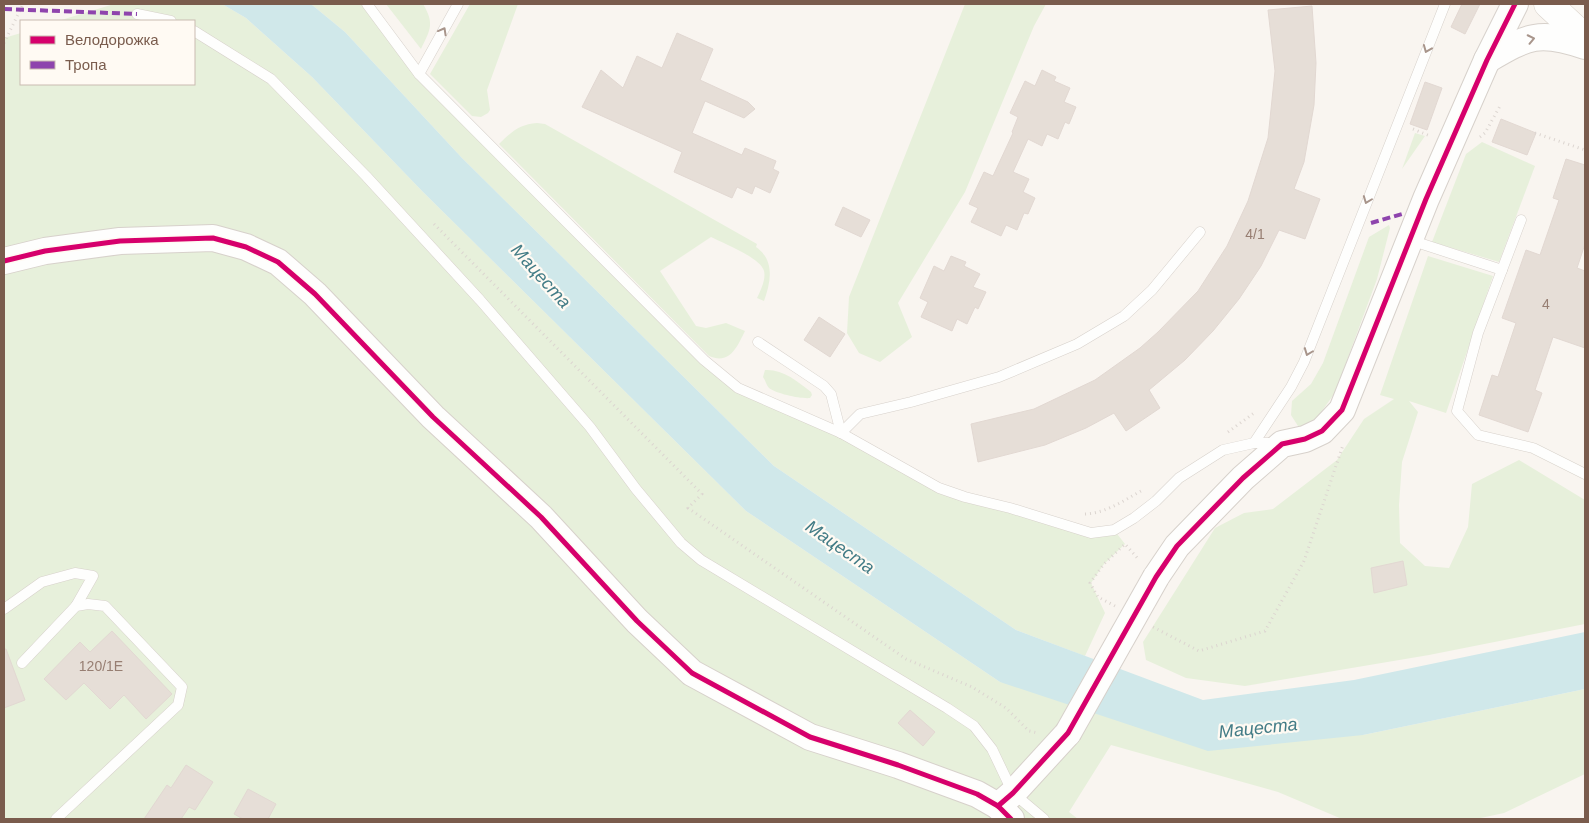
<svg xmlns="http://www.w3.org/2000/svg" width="1589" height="823" viewBox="0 0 1589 823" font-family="Helvetica,sans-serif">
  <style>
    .green { fill: #e7f0db }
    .water { fill: #d0e8ea }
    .building { fill: #e6ded7; stroke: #e2d8d2 }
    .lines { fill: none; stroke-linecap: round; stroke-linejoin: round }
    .service-casing { stroke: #d7d1cb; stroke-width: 11 }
    .tertiary-casing { stroke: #d7d1cb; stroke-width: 28 }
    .secondary-casing { stroke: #d9d2cb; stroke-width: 29 }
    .path { stroke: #dcd5d0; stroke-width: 3; stroke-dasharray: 1 4; stroke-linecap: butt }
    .service { stroke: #fefefd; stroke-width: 10 }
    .tertiary { stroke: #fefefd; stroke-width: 26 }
    .secondary { stroke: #fefefd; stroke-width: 28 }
    .tertiary-bridge-casing { stroke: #d7d1cb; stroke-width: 28; stroke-linecap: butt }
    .tertiary-bridge { stroke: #fefefd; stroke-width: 26 }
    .quiet { stroke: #8e44ad; stroke-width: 4; stroke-dasharray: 8 4; stroke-linecap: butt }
    .cycleway-casing { stroke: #fffaf3; stroke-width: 8 }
    .cycleway { stroke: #d6006c; stroke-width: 5 }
    .oneway { stroke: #a8958b }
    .labels { text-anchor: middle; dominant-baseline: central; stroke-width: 4.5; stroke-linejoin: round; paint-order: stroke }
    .number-label { font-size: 14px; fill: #977e72 }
    .water-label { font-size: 18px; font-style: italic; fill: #437c86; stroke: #fffaf3 }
  </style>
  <rect width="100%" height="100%" fill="#f9f5f0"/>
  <g class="green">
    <path d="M114 4H222L246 18 312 77 423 192 746 511 1000 682 1363 735 1585 689V774L1504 813 1476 819H1342L1278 792 1111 745 1069 812 1078 819H4V38L21 33V84H194V21H58Z"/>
    <path d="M311 4H366L419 74 738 388 841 433 939 488 1091 533 1114 530 1125 544 1104 564 1091 583 1105 613 1085 656 1016 630 774 466 462 158 345 32Z"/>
    <path d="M386 4H423C435 24 430 30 421 49Z"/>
    <path d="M470 4H518L487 90 490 110 488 113 481 117 472 116 430 74Z"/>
    <path d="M965 4H1046L1034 26 965 192 898 303 912 337 880 362 859 353 847 333 849 297Z"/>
    <path d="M537 123 545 124 757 244 756 247C775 260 771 282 764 301L757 298C761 290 766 279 764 271 761 258 723 243 711 237L660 271 696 326 706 328 726 323 745 331C737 347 730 365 709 356L499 144C511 132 520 124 537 123Z"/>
    <path d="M1415 133 1425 136 1402 169Z"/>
    <path d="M1482 142 1535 166 1499 262 1432 242 1466 154Z"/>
    <path d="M1389 225 1390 228 1377 279 1343 371 1334 394 1312 425 1303 427 1298 426 1291 415 1292 401 1311 384 1323 363 1369 237Z"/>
    <path d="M1428 256 1493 276 1446 413 1409 401 1418 412 1402 462 1399 505 1400 543 1425 566 1449 568 1468 527 1472 484 1519 460 1585 500V624L1429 655 1245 686 1186 678 1146 660 1143 642 1215 528 1244 513 1273 509 1337 460 1364 419 1394 399 1380 395Z"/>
    <path d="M765 370C783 369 797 381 811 392L812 395 810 398C801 399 777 394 769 388 766 385 766 381 763 377Z"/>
  </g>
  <path class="water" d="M222 4H311L345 32 462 158 774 466 1016 630 1203 700 1354 680 1585 632V689L1363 735 1208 751 1000 682 746 511 423 192 312 77 246 18Z"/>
  <g class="building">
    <path d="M1462 4H1480L1465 34 1451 27Z"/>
    <path d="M1312 6 1316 63 1314 105 1304 162 1294 189 1320 199 1305 239 1279 230 1261 266 1239 299 1213 331 1185 360 1149 390 1160 408 1126 431 1114 413 1086 428 1045 445 978 462 971 424 1034 409 1095 380 1140 348 1158 332 1198 291 1227 246 1248 201 1268 138 1275 71 1268 10Z"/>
    <path d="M677 33 713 49 700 80 748 102 755 109 744 118 705 101 692 133 742 155 745 148 776 161 773 169 779 172 770 193 755 186 752 194 737 187 732 198 674 172 682 152 582 107 601 70 623 88 637 56 662 68Z"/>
    <path d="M1042 70 1056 77 1054 81 1070 88 1064 102 1076 107 1069 124 1065 122 1058 139 1047 134 1042 146 1028 139 1013 172 1029 179 1023 192 1035 198 1028 214 1024 213 1017 230 1006 225 1001 236 971 222 978 208 969 204 984 172 993 176 1013 133 1012 132 1018 117 1010 113 1025 81 1035 86Z"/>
    <path d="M1425 82 1442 88 1427 130 1410 124Z"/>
    <path d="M1501 119 1536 133 1527 155 1492 142Z"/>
    <path d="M1566 159 1585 165V244L1577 268 1585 271V348L1553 337 1535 390 1542 393 1528 432 1479 415 1492 375 1498 377 1516 323 1502 318 1526 250 1540 255 1559 200 1553 198Z"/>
    <path d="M843 207 870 220 861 237 835 225Z"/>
    <path d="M951 256 966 262 964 266 980 274 973 287 986 292 978 309 975 307 967 324 957 319 952 331 921 317 928 302 920 298 934 266 944 271Z"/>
    <path d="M819 317 845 334 830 357 804 340Z"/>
    <path d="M1403 561 1407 585 1374 593 1371 568Z"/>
    <path d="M112 631 172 694 146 719 124 695 110 709 84 683 66 700 44 679 80 642 90 652Z"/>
    <path d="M4 649H6L25 700 4 708Z"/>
    <path d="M910 710 935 732 923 746 898 723Z"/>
    <path d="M186 765 213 782 195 810 189 807 181 819H144L167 785 171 788Z"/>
    <path d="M248 789 276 804 268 819H243L234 814Z"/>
  </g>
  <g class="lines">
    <defs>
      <g id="service">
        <path d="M367 4 419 74 704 360 738 388 841 433 939 488 965 497 1010 508 1091 533 1114 530 1134 518 1156 501 1179 478 1223 450 1254 443H1276"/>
        <path d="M137 14 171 21"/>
        <path d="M194 31 271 79 366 176 480 300 590 427 636 489 681 543 701 560 947 708 974 726 992 749 1013 793 1044 819"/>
        <path d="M419 74 458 4"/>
        <path d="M1521 220 1478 333 1457 411 1478 435 1533 448 1585 474"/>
        <path d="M1410 240 1502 270"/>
        <path d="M758 342 824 386 831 394 841 433"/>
        <path d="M841 433 860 414 911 402 999 377 1077 344 1124 316 1152 290 1200 232"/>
        <path d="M1254 443 1291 387 1304 362 1445 4"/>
        <path d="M4 609 42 582 75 573 93 576 76 606"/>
        <path d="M22 663 76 606 88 604 105 606 182 687 178 705 56 819"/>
      </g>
      <g id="tertiary">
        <path d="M1487 60C1528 36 1539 30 1585 46"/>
        <path d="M4 261 45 251 120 241 213 238 246 247 278 262 315 294 433 417 541 517 637 621 692 673 810 737 898 765 977 794 998 806 1011 819"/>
        <path d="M1156 577 1177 546 1243 478 1282 444 1305 439 1322 431 1342 410 1426 199 1487 60 1515 4"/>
        <path d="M998 806 1013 793 1068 733"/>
      </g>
      <path id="secondary" d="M1548 4 1585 38"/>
    </defs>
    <use href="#service" class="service-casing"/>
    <use href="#tertiary" class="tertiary-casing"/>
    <use href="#secondary" class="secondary-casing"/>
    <g class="path">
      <path d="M4 43 23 4"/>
      <path d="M1413 129 1430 136"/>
      <path d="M1535 133 1585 150"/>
      <path d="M1480 137 1485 133 1500 106"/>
      <path d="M434 224 702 494 688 508 906 659 972 687 1006 708 1029 731 1038 733"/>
      <path d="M1228 432 1254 413"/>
      <path d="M1085 514C1106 513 1123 501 1141 491"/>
      <path d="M1115 606 1098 597 1090 583 1104 564 1125 544 1139 560"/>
      <path d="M1153 627 1199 651 1265 631 1304 561 1343 445"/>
    </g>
    <use href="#service" class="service"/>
    <use href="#tertiary" class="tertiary"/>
    <use href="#secondary" class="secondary"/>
    <defs>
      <path id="tertiary-bridge" d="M1068 733 1156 577"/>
    </defs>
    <use href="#tertiary-bridge" class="tertiary-bridge-casing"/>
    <use href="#tertiary-bridge" class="tertiary-bridge"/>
    <g class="quiet">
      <path d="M4 9 137 14"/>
      <path d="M1371 223 1402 214"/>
    </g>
    <defs>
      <g id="cycleway">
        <path d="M4 261 45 251 120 241 213 238 246 247 278 262 315 294 433 417 541 517 637 621 692 673 810 737 898 765 977 794 998 806 1011 819"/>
        <path d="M998 806 1013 793 1068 733 1156 577 1177 546 1243 478 1282 444 1305 439 1322 431 1342 410 1426 199 1487 60 1515 4"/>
      </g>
    </defs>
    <use href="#cycleway" class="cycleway-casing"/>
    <use href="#cycleway" class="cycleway"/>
  </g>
  <defs><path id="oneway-chevron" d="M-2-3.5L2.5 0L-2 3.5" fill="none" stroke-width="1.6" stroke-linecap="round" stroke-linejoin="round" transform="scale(1.25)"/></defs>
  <g class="oneway">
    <use href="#oneway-chevron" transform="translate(443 31) rotate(-61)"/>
    <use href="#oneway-chevron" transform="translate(1531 39) rotate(-12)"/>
    <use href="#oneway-chevron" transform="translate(1427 49) rotate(112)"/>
    <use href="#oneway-chevron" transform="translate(1367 200) rotate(111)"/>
    <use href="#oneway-chevron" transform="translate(1308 352) rotate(111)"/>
  </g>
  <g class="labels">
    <g class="number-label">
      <text x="1255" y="234">4/1</text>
      <text x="1546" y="304">4</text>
      <text x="101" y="666">120/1Е</text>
    </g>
    <g class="water-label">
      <text transform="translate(541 276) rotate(48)">Мацеста</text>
      <text transform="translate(840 547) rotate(35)">Мацеста</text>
      <text transform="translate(1258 728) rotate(-6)">Мацеста</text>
    </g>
  </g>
  <rect width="1589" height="823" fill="none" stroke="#7a5c4d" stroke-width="10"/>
  <rect x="20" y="20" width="175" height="65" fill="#fffaf3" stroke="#cabbb1"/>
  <rect x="30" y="36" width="25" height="8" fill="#d6006c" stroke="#cabbb1"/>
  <text x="65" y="45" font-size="15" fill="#7a5c4d">Велодорожка</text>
  <rect x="30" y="61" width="25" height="8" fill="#8e44ad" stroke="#cabbb1"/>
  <text x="65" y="70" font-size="15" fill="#7a5c4d">Тропа</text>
</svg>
